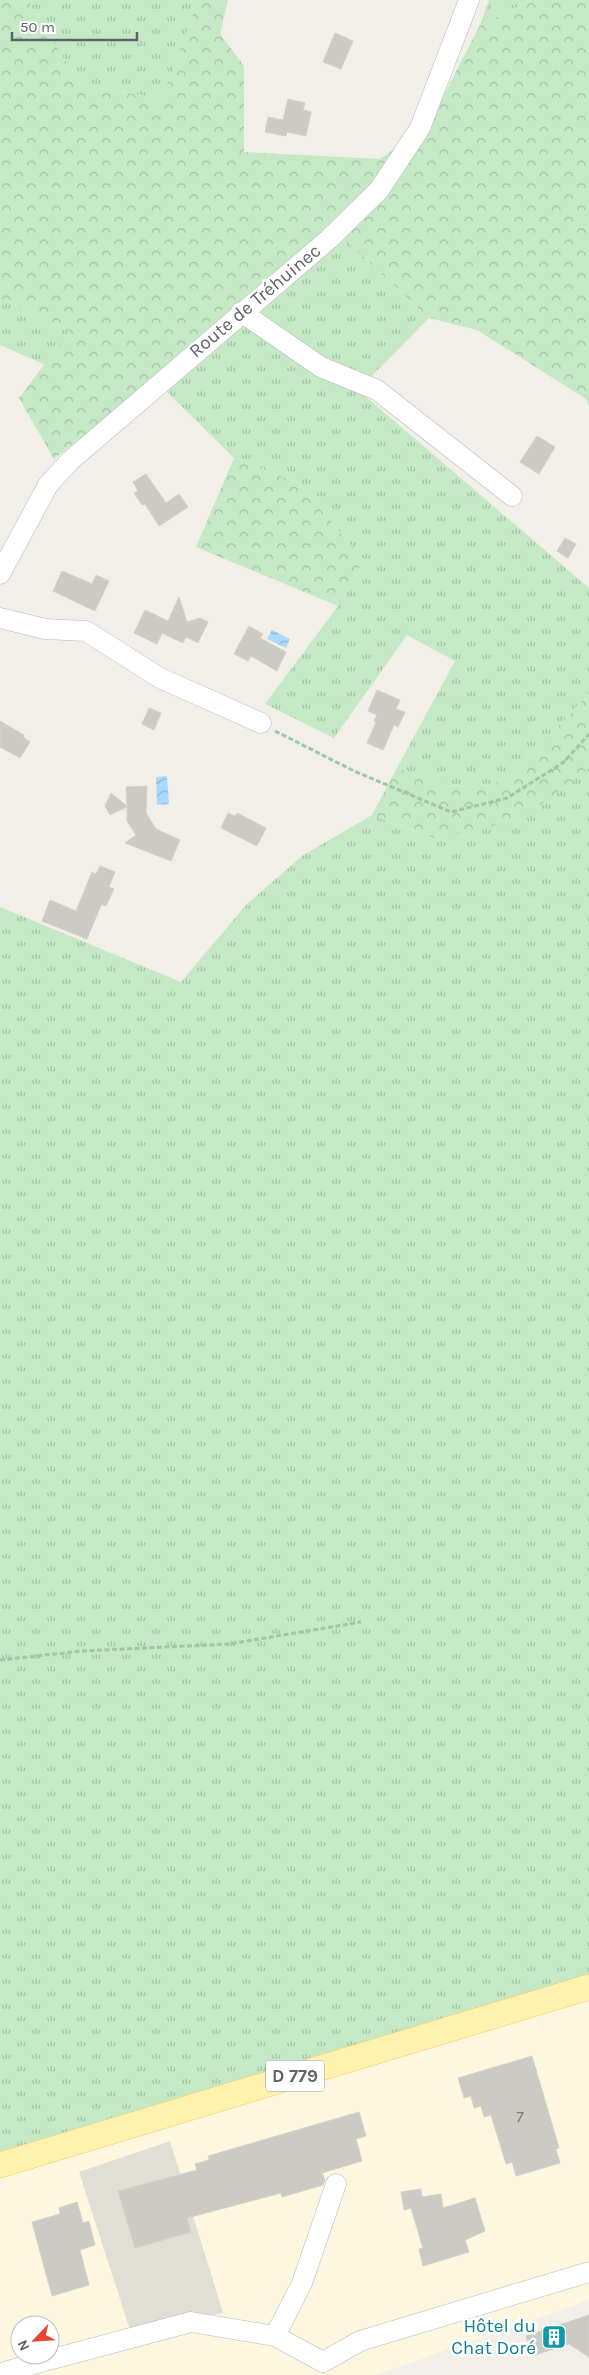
<svg xmlns="http://www.w3.org/2000/svg" width="589" height="2375" viewBox="0 0 589 2375" font-family="Karla,sans-serif">
  <style>
    .commercial { fill: #fef7e0; fill-rule: evenodd }
    .education { fill: #e1ded6 }
    .grass { fill: url(#grass-tufts) }
    .forest { fill: url(#forest-crowns) }
    .water { fill: url(#water-waves) }
    .building { fill: #cccac5; stroke: #d6d1c6 }
    .lines { fill: none; stroke-linecap: round; stroke-linejoin: round }
    .minor-casing { stroke: #b5b8bc; stroke-width: 21 }
    .major-casing { stroke: #f2c960; stroke-width: 26 }
    .path { stroke: #9cc7a9; stroke-width: 3; stroke-dasharray: 5 2.5; stroke-linecap: butt }
    .minor { stroke: #fff; stroke-width: 20 }
    .major { stroke: #fff2af; stroke-width: 25 }
    .labels { text-anchor: middle; dominant-baseline: central; stroke-width: 5; stroke-linejoin: round; paint-order: stroke }
    .number-label { font-size: 16px; fill: #7a7d7f }
    .shield { fill: #fff; stroke: #8f9295; stroke-width: 1 }
    .shield-label { font-size: 18px; font-weight: bold; fill: #5f6368 }
    .street-label { font-size: 19px; fill: #5f6368; stroke: #fff }
    .culture-label { font-size: 19px; fill: #0d838f; stroke: #fff; text-anchor: end }
  </style>
  <defs>
    <pattern id="grass-tufts" width="24" height="20" patternUnits="userSpaceOnUse" patternTransform="scale(1.25)"><rect width="24" height="20" fill="#c5e8c5"/><path d="M3 7l-1-3M5 7V3M7 7l1-3M15 17l-1-3M17 17v-4M19 17l1-3" fill="none" stroke="#a3c0a4"/></pattern>
    <pattern id="forest-crowns" width="20" height="18" patternUnits="userSpaceOnUse" patternTransform="scale(1.25)"><rect width="20" height="18" fill="#c5e8c5"/><path d="M2 6a3 3 0 1 1 6 0M12 15a3 3 0 1 1 6 0" fill="none" stroke="#a3c0a4"/></pattern>
    <pattern id="water-waves" width="16" height="10" patternUnits="userSpaceOnUse" patternTransform="scale(1.25)"><rect width="16" height="10" fill="#aadaff"/><path d="M0 5q4-4 8 0t8 0" fill="none" stroke="#8eb4d2"/></pattern>
  </defs>
  <rect width="100%" height="100%" fill="#f1efe8"/>
  <path class="commercial" d="M589 1976V2300L375 2375H0V2153ZM20 2325H50V2355H20Z"/>
  <path class="education" d="M170 2141 223 2313 130 2330 79 2172Z"/>
  <g class="grass">
    <path d="M28 0H198L163 99 80 85Z"/>
    <path d="M489 0H531L480 25Z"/>
    <path d="M333 228 429 318 358 390 589 588V693L533 754 493 785 450 787 397 768 455 661 407 635 334 738 265 704 338 606 364 560 298 483 234 458 154 379 220 312Z"/>
    <path d="M0 298 70 331 46 365 0 345Z"/>
    <path d="M589 768V1976L0 2153V907L181 982 247 904 302 856 372 815 434 838Z"/>
  </g>
  <g class="forest">
    <path d="M0 0H28L80 85 162 99 198 0H228L220 34 244 66V152L380 159 428 126 480 25 531 0H589V407L586 399 477 330 429 318 333 228 220 312 154 379 54 459 19 398 70 331 0 298Z"/>
    <path d="M234 458 298 483 364 560 338 606 196 547Z"/>
    <path d="M589 693V768L520 820 434 838 372 815 397 768 450 787 493 785 533 754Z"/>
  </g>
  <g class="water">
    <path d="M272 630 290 639 286 648 267 639Z"/>
    <path d="M167 776 169 804 157 805 156 777Z"/>
  </g>
  <g class="building">
    <path d="M335 33 353 41 341 69 323 62Z"/>
    <path d="M288 99 305 103 303 110 311 112 306 136 287 132 286 136 265 132 268 117 283 120Z"/>
    <path d="M537 436 555 447 539 474 520 462Z"/>
    <path d="M146 474 166 503 179 494 188 507 159 526 145 504 142 505 134 493 138 491 133 482Z"/>
    <path d="M565 538 576 544 568 558 557 551Z"/>
    <path d="M62 571 92 584 96 575 109 581 95 611 53 591Z"/>
    <path d="M179 597 187 622 200 618 208 622 198 643 186 637 183 643 162 633 157 644 134 633 145 610 168 621Z"/>
    <path d="M249 626 263 634 260 638 286 652 277 671 251 656 248 661 234 654Z"/>
    <path d="M377 690 400 700 396 709 405 712 398 727 394 725 383 750 367 743 376 722 374 721 377 715 368 711Z"/>
    <path d="M149 708 161 713 154 730 142 724Z"/>
    <path d="M0 721 24 735 23 737 30 742 20 758 0 747Z"/>
    <path d="M147 786 146 813 156 829 180 840 171 861 125 843 136 835 127 821V807L110 815 105 806 111 793 127 806 126 787Z"/>
    <path d="M228 813 235 816 237 813 266 828 257 846 221 828Z"/>
    <path d="M100 866 115 872 109 887 114 889 106 906 102 904 99 910 87 939 42 921 50 900 76 911 92 872 96 874Z"/>
    <path d="M532 2056 559 2148 556 2149 560 2163 516 2176 512 2162 506 2164 491 2115 484 2117 481 2106 474 2108 471 2096 464 2098 458 2078Z"/>
    <path d="M359 2112 366 2136 356 2139 362 2161 322 2173 325 2180 323 2185 282 2197 281 2193 187 2218 191 2232 135 2248 118 2191 197 2170 195 2164 209 2160 208 2156Z"/>
    <path d="M421 2189 422 2197 441 2194 443 2208 475 2198 485 2231 465 2240 469 2252 423 2266 419 2249 423 2248 411 2208 404 2210 401 2192Z"/>
    <path d="M77 2202 83 2223 89 2221 95 2245 80 2250 89 2285 52 2296 32 2222 60 2214 59 2208Z"/>
    <path d="M589 2315V2357L569 2344 532 2356 526 2336Z"/>
  </g>
  <g class="lines">
    <defs>
      <g id="minor">
        <path d="M241 312 321 367 377 390 512 496"/>
        <path d="M0 574 48 485 71 460 329 239 379 190 420 128 469 0"/>
        <path d="M0 618 45 629 86 631 160 678 261 723"/>
        <path d="M275 2336 302 2283 336 2184"/>
        <path d="M323 2362 360 2341 589 2272"/>
        <path d="M0 2373 191 2322 275 2336 323 2362"/>
      </g>
      <path id="major" d="M0 2165 589 1987"/>
    </defs>
    <use href="#minor" class="minor-casing"/>
    <use href="#major" class="major-casing"/>
    <g class="path">
      <path d="M275 731 354 771 451 812 507 798 564 762 589 734"/>
      <path d="M0 1660 82 1651 229 1644 361 1622"/>
    </g>
    <use href="#minor" class="minor"/>
    <use href="#major" class="major"/>
  </g>
  <defs>
    <symbol id="building-square" viewBox="-11 -11 22 22"><rect x="-9" y="-9" width="18" height="18" rx="4" fill="#0f9aa8" stroke="#fff"/><path d="M-4-6H4V6H1V3H-1V6H-4ZM-2.5-4.3h1.7v1.8h-1.7ZM.8-4.3h1.7v1.8H.8ZM-2.5-1h1.7V.8h-1.7ZM.8-1h1.7V.8H.8Z" fill="#fff"/></symbol>
  </defs>
  <g fill-rule="evenodd">
    <use href="#building-square" x="540" y="2323" width="28" height="28"/>
  </g>
  <g class="labels">
    <g class="number-label">
      <text x="520" y="2116">7</text>
    </g>
    <rect class="shield" x="266" y="2060.5" width="58" height="31" rx="4"/>
    <g class="shield-label">
      <text x="295" y="2076">D 779</text>
    </g>
    <g class="street-label">
      <text transform="translate(255 301) rotate(-40)">Route de Tréhuinec</text>
    </g>
    <g class="culture-label">
      <text x="536" y="2326">Hôtel du<tspan x="536" dy="22">Chat Doré</tspan></text>
    </g>
  </g>
  <g transform="translate(35 2340) rotate(245)"><circle r="24" fill="#ffffff" stroke="#bfc1c3"/>
  <path d="M0-4L9 19L0 12L-9 19Z" fill="#ea4335"/>
  <text y="-8" font-size="14" font-weight="bold" text-anchor="middle" fill="#5f6368">N</text>
  </g>
  <path d="M12 32v8h125v-8" fill="none" stroke="#5f6368" stroke-width="2.5"/>
  <text x="20" y="32" font-size="15" fill="#5f6368" stroke="#ffffff" stroke-width="4" paint-order="stroke">50 m</text>
</svg>
